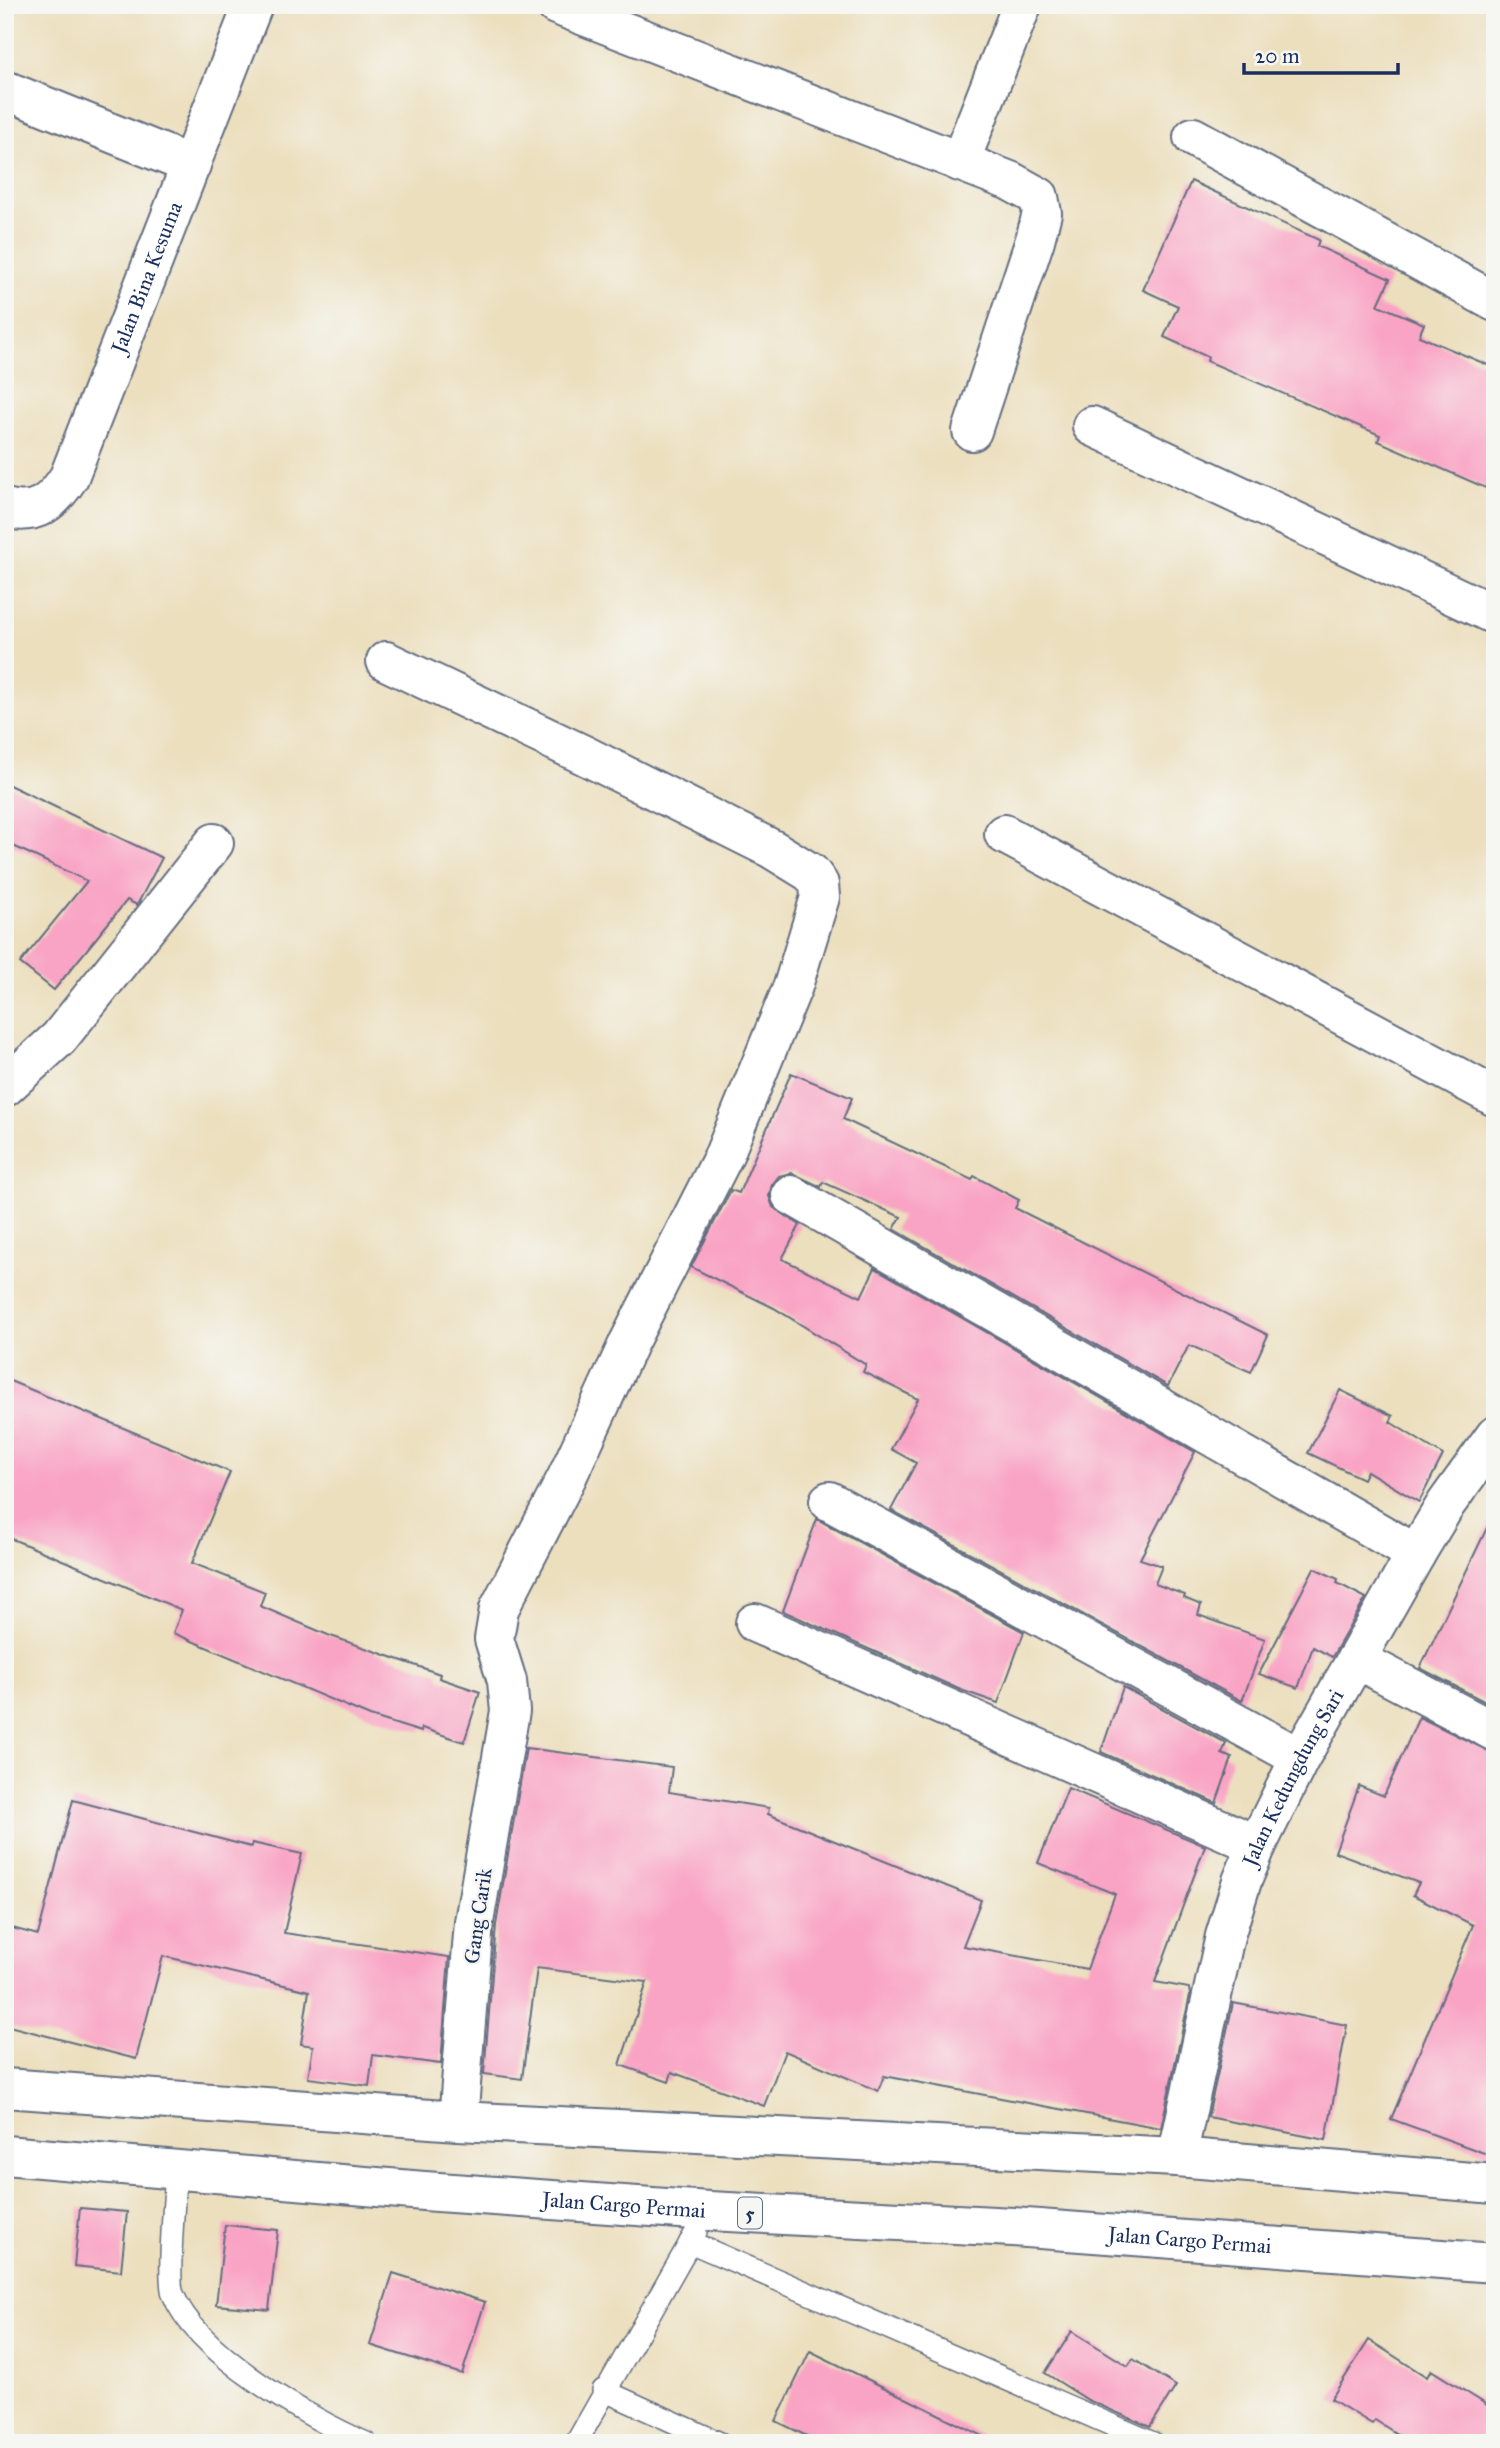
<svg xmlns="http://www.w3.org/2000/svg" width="1500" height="2448" viewBox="0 0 1500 2448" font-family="'IM FELL Great Primer',serif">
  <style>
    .building { fill: #f9a4c4 }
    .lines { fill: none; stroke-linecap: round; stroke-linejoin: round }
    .lane-casing { stroke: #646d80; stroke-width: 24 }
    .street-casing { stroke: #646d80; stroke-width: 42 }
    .highway-casing { stroke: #646d80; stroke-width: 42 }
    .lane { stroke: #fff; stroke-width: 21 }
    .street { stroke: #fff; stroke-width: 38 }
    .highway { stroke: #fff; stroke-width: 38 }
    .labels { text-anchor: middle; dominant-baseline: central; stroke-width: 5; stroke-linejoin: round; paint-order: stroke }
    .shield { fill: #f6f6f2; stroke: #5d6b8a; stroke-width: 2 }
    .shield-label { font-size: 19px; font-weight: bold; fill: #1b2f5e }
    .street-label { font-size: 21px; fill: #1b2f5e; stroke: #f6f6f2 }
  </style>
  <rect width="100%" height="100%" fill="#f6f6f2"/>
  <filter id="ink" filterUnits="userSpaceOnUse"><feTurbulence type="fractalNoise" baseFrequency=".0143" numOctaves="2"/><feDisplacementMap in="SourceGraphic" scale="14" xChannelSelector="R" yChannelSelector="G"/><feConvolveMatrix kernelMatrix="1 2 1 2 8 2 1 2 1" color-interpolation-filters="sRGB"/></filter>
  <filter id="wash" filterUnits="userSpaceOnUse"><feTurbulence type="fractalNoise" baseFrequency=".00686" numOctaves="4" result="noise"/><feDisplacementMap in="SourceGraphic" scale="28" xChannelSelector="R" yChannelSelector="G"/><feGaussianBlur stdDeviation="1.57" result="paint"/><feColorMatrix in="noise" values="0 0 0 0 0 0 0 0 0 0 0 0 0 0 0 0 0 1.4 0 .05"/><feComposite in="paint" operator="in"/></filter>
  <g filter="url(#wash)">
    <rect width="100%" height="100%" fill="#ecdfbe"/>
    <g id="blocks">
      <g class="building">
        <path d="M1191 181 1319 240 1317 246 1390 279 1378 305 1424 324 1419 336 1495 368V492L1378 441 1380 435 1207 361 1208 357 1164 337 1178 306 1143 290Z"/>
        <path d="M5 783 162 858 137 905 127 900 54 990 20 963 87 881 5 842Z"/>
        <path d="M791 1073 852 1098 843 1119 972 1180 974 1176 1019 1200 1015 1208 1268 1335 1251 1372 1189 1345 1168 1386 894 1229 901 1217 823 1182 821 1187 792 1173 779 1176 772 1185 769 1196 773 1207 800 1225 782 1259 861 1297 875 1268 1195 1452 1140 1559 1162 1566 1155 1584 1185 1595 1184 1598 1201 1605 1198 1615 1265 1639 1242 1701 891 1510 916 1463 891 1449 918 1399 863 1372 866 1365 774 1308 691 1267 731 1190 739 1193Z"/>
        <path d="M5 1379 230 1472 192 1563 265 1592 260 1606 328 1635 440 1674 439 1678 480 1692 464 1742 422 1728 421 1732 370 1716 173 1633 182 1610 5 1536Z"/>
        <path d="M1340 1390 1393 1416 1390 1422 1443 1455 1419 1502 1367 1471 1363 1479 1308 1453Z"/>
        <path d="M1495 1511V1707L1420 1668Z"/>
        <path d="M817 1519 1024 1632 998 1703 961 1690 783 1611Z"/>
        <path d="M1314 1568 1338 1579 1337 1583 1366 1598 1332 1657 1313 1647 1298 1688 1259 1674Z"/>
        <path d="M1123 1687 1226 1743 1222 1754 1232 1758 1216 1803 1101 1752Z"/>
        <path d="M1419 1717 1495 1754V2157L1391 2119 1473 1925 1413 1895 1419 1883 1335 1852 1359 1786 1384 1796Z"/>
        <path d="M526 1748 672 1767 669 1792 769 1808 768 1814 981 1900 963 1946 1087 1969 1115 1894 1038 1863 1068 1788 1205 1846 1155 1982 1189 1988 1190 1995 1161 2128 884 2076 878 2091 785 2051 764 2106 672 2072 669 2082 620 2065 647 1982 537 1968 522 2079 484 2074 496 1925Z"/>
        <path d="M73 1800 251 1847 252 1843 302 1854 284 1933 449 1957 441 2064 373 2055 369 2086 308 2078 313 2046 301 2044 309 1991 163 1956 136 2059 5 2025V1926L38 1935Z"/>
        <path d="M1233 2003 1347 2025 1326 2140 1208 2117Z"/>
        <path d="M80 2208 127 2212 121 2271 74 2266Z"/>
        <path d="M225 2225 278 2230 269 2310 216 2305Z"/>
        <path d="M393 2273 485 2302 462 2374 370 2345Z"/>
        <path d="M1072 2331 1128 2366 1133 2359 1176 2386 1150 2427 1088 2400 1045 2373Z"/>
        <path d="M1369 2340 1427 2377 1431 2370 1495 2410V2443H1411L1375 2420 1372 2424 1331 2399Z"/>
        <path d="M810 2351 997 2443H821L776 2421Z"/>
      </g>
    </g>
  </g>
  <g filter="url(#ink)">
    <use href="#blocks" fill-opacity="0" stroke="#646d80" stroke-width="2"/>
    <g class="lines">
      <defs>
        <g id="lane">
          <path d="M176 2170C175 2192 167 2279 173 2294 196 2353 308 2418 366 2443"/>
          <path d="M690 2242 1153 2443"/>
          <path d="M603 2390 720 2443"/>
          <path d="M576 2443 696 2232"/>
        </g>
        <g id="street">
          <path d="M556 5 1010 181 1039 197 1042 213 1035 240 972 431"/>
          <path d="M5 90 191 165"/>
          <path d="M1193 137 1495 302"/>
          <path d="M960 162 1022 5"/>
          <path d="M1092 426 1495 615"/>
          <path id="s1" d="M5 508C36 517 53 502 69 477L253 5"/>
          <path d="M386 661 584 755 772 849 811 873 819 884 820 897 793 986 724 1155 629 1342 567 1477 499 1609 494 1639 507 1681 510 1711 474 1922 458 2121"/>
          <path d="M1004 834 1495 1097"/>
          <path d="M5 1087 59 1038 214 843"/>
          <path d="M791 1195 1416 1554"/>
          <path d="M829 1501 1300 1758"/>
          <path d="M755 1623 1257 1845"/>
          <path d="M1356 1659 1495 1732"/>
          <path id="s2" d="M1177 2157 1225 1936 1242 1881 1257 1845 1300 1758 1416 1554 1446 1504 1495 1436"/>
        </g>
        <g id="highway">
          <path d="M5 2088 458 2121 1177 2157 1495 2184"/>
          <path id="s3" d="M5 2155 424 2191 709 2211 1013 2227 1495 2263"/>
        </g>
      </defs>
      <use href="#lane" class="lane-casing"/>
      <use href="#street" class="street-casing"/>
      <use href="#highway" class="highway-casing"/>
      <use href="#lane" class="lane"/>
      <use href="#street" class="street"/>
      <use href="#highway" class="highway"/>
    </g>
  </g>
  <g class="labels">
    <rect class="shield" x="738" y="2197.5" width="24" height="31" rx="5"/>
    <g class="shield-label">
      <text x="750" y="2213">5</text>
    </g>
    <g class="street-label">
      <text stroke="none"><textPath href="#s1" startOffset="292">Jalan Bina Kesuma</textPath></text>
      <text stroke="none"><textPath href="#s2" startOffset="399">Jalan Kedungdung Sari</textPath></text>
      <text transform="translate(478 1916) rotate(-82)">Gang Carik</text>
      <text stroke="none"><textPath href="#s3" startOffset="621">Jalan Cargo Permai</textPath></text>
      <text stroke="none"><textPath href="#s3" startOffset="1188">Jalan Cargo Permai</textPath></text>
    </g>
  </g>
  <rect width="1500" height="2448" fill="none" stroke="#f6f6f2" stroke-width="28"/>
  <path d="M1244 63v10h154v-10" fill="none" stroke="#1b2f5e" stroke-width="3.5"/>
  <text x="1255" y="63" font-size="21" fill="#1b2f5e" stroke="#f6f6f2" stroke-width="5" paint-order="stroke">20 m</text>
</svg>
